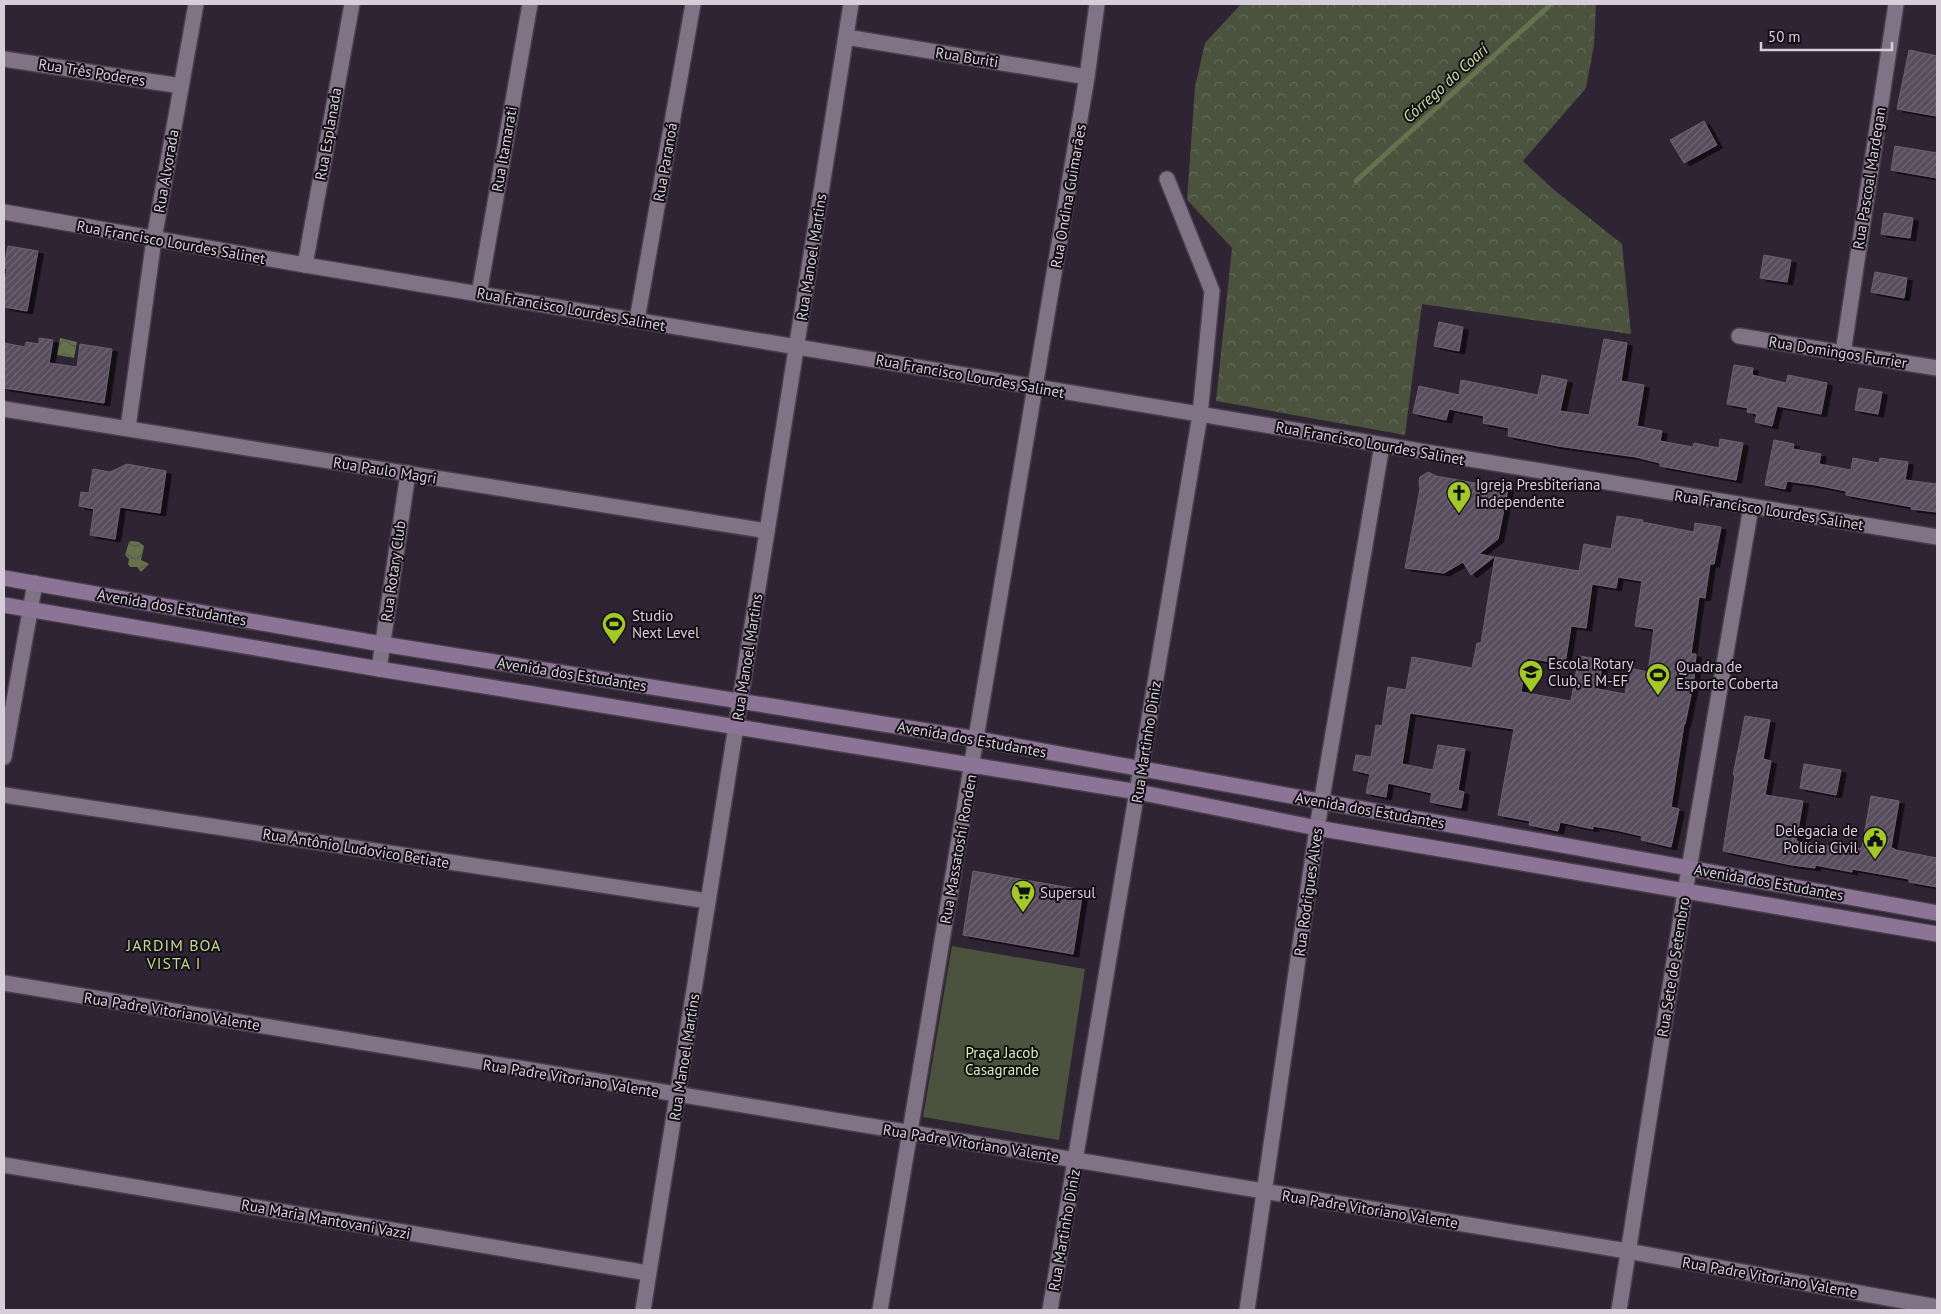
<svg xmlns="http://www.w3.org/2000/svg" width="1941" height="1314" viewBox="0 0 1941 1314" font-family="'PT Sans',sans-serif">
  <style>
    .forest { fill: url(#forest-crowns) }
    .park { fill: #4b523d }
    .water { fill: url(#water-waves) }
    .lines { fill: none; stroke-linecap: round; stroke-linejoin: round }
    .stream { stroke: #66724d; stroke-width: 5 }
    .building { fill: url(#building-hatch); stroke: #6d6172; fill-rule: evenodd; filter: url(#shadow) }
    .street-casing { stroke: #493f4c; stroke-width: 18 }
    .secondary-casing { stroke: #493f4c; stroke-width: 18 }
    .street { stroke: #807385; stroke-width: 15 }
    .secondary { stroke: #8c7496; stroke-width: 15 }
    .labels { text-anchor: middle; dominant-baseline: central; stroke-width: 4; stroke-linejoin: round; paint-order: stroke }
    .street-label { font-size: 15px; fill: #d6cfd9; stroke: #140f16 }
    .poi-label { font-size: 15px; fill: #d6cfd9; stroke: #140f16; text-anchor: start }
    .park-label { font-size: 15px; fill: #d9efae; stroke: #140f16 }
    .water-label { font-size: 16px; font-style: italic; fill: #cee3a3; stroke: #140f16 }
    .neighbourhood-label { font-size: 16px; letter-spacing: 1px; fill: #c2da91; stroke: #140f16 }
  </style>
  <defs>
    <pattern id="forest-crowns" width="20" height="18" patternUnits="userSpaceOnUse" patternTransform="scale(1.25)"><rect width="20" height="18" fill="#4b523d"/><path d="M2 6a3 3 0 1 1 6 0M12 15a3 3 0 1 1 6 0" fill="none" stroke="#646a58"/></pattern>
    <pattern id="water-waves" width="16" height="10" patternUnits="userSpaceOnUse" patternTransform="scale(1.25)"><rect width="16" height="10" fill="#66724d"/><path d="M0 5q4-4 8 0t8 0" fill="none" stroke="#555b48"/></pattern>
    <pattern id="building-hatch" width="6" height="6" patternUnits="userSpaceOnUse" patternTransform="scale(1.25)"><rect width="6" height="6" fill="#594d5e"/><path d="M-1 1l2-2M0 6l6-6M5 7l2-2" fill="none" stroke="#706674"/></pattern>
    <filter id="shadow"><feDropShadow dx="5.5" dy="3" stdDeviation="0" flood-color="#0009"/></filter>
  </defs>
  <rect width="100%" height="100%" fill="#2e2433"/>
  <path class="forest" d="M1241 4H1596L1594 45 1586 88 1523 161 1553 189 1622 244 1631 334 1422 304 1405 435 1216 401 1232 248 1187 200 1195 87 1205 43Z"/>
  <path class="park" d="M952 946 1085 969 1059 1140 923 1117Z"/>
  <g class="water">
    <path d="M60 338 77 342 74 358 57 355Z"/>
    <path d="M131 541 139 542 144 546 141 560 149 564 141 572 137 567H130L128 564 129 559 125 555 129 542Z"/>
  </g>
  <g class="lines">
    <path class="stream" d="M1356 181 1551 4"/>
  </g>
  <g class="building">
    <path d="M1909 50 1937 56 1936 116 1897 109Z"/>
    <path d="M1704 121 1717 145 1684 163 1670 140Z"/>
    <path d="M1895 146 1937 153V178L1891 170Z"/>
    <path d="M1884 213 1913 218 1910 238 1881 234Z"/>
    <path d="M8 246 38 251 27 311 4 307V287L7 269 4 267Z"/>
    <path d="M1764 255 1791 260 1787 282 1760 278Z"/>
    <path d="M1875 272 1907 278 1904 298 1871 292Z"/>
    <path d="M1439 322 1463 327 1459 351 1434 346Z"/>
    <path d="M39 338 53 340 49 363 77 367 80 344 112 349 104 403 4 388V343L25 347 26 342 39 344Z"/>
    <path d="M1604 339 1627 343 1621 381 1644 385 1637 426 1662 431 1660 441 1693 447 1694 443 1719 448 1720 439 1743 443 1736 480 1660 466V463L1636 457 1558 446 1508 436 1509 428 1483 423 1484 416 1449 409 1446 420 1413 413 1419 386 1459 395 1461 380 1538 395 1542 375 1567 380 1560 411 1589 415Z"/>
    <path d="M1734 365 1753 368 1752 375 1786 383 1788 375 1827 383 1821 414 1777 406 1772 426 1755 422 1757 414 1747 412 1748 408 1727 404Z"/>
    <path d="M1859 388 1882 392 1878 414 1855 410Z"/>
    <path d="M1774 440 1794 444 1793 449 1821 454 1819 464 1851 470 1853 458 1879 463 1880 458 1908 462 1905 480 1937 484V512L1911 509 1912 507 1846 495V491L1816 485 1787 481 1785 489 1765 485Z"/>
    <path d="M127 464 166 471 160 513 120 507 115 539 90 535 94 509 79 506 81 492 89 493 93 469 110 472Z"/>
    <path d="M1428 472 1436 476 1508 489 1498 539 1479 554 1494 557 1471 575 1463 562 1444 573 1405 568 1420 489 1419 482 1420 477Z"/>
    <path d="M1617 516 1643 520 1642 522 1694 532 1695 523 1721 527 1714 564H1710L1705 598 1699 597 1691 654H1696L1694 680 1685 724H1684L1671 807 1679 809 1671 847 1641 840 1642 836 1616 830 1593 826V829L1560 822 1558 831 1529 825 1530 821 1498 815 1514 729 1410 713 1402 764 1433 770 1438 745 1465 749 1458 790 1464 792 1461 808 1430 802 1432 793 1388 783 1386 797 1366 793 1370 774 1353 770 1356 755 1371 757 1376 725 1382 726 1388 687 1406 690 1412 657 1472 668 1477 643H1481L1495 557 1579 571 1584 544 1611 549ZM1618 577 1642 581 1635 626 1654 629 1648 672 1629 668 1625 694 1598 689 1603 660 1579 656 1571 701 1521 692 1527 658 1565 664 1571 626 1586 628 1592 584 1616 588Z"/>
    <path d="M1745 716 1770 720 1763 759 1771 761 1765 795 1803 801 1796 841 1835 847V844L1860 849 1862 847 1871 796 1899 801 1891 848 1895 849V850L1937 858V887L1909 882V879L1852 869V872L1815 865V868L1792 865 1723 851 1735 775H1733Z"/>
    <path d="M1804 764 1841 770 1836 795 1800 788Z"/>
    <path d="M973 871 1083 890 1073 954 963 935Z"/>
  </g>
  <g class="lines">
    <defs>
      <g id="street">
        <path d="M846 37 1087 77"/>
        <path d="M4 59 181 86"/>
        <path d="M4 212 305 265 1937 537"/>
        <path d="M305 265 352 4"/>
        <path d="M479 294 530 4"/>
        <path d="M637 320 693 4"/>
        <path d="M1739 336 1937 368"/>
        <path d="M1843 353 1896 4"/>
        <path d="M4 409 767 531"/>
        <path d="M128 428 154 239 196 4"/>
        <path d="M379 669 408 473"/>
        <path d="M4 757 35 583"/>
        <path d="M4 795 708 901"/>
        <path d="M4 983 1627 1251 1937 1307"/>
        <path d="M4 1165 648 1273"/>
        <path d="M643 1310 851 4"/>
        <path d="M880 1310 1087 77 1097 4"/>
        <path d="M1050 1310 1200 415 1212 291 1167 179"/>
        <path d="M1247 1310 1317 828 1382 445"/>
        <path d="M1619 1310 1685 892 1751 507"/>
      </g>
      <g id="secondary">
        <path d="M4 578 382 644 977 739 1937 913"/>
        <path d="M4 605 379 669 1138 792 1317 828 1937 934"/>
      </g>
    </defs>
    <use href="#street" class="street-casing"/>
    <use href="#secondary" class="secondary-casing"/>
    <use href="#street" class="street"/>
    <use href="#secondary" class="secondary"/>
  </g>
  <defs>
    <symbol id="church-pin" viewBox="-11 -11 22 30"><path d="M0 17L-7.5 6A9.5 9.5 0 1 1 7.5 6Z" fill="#a2c929" stroke="#140f16"/><path d="M-1.2-6h2.4v3.5h3.3v2.4h-3.3V6h-2.4V-.1h-3.3v-2.4h3.3Z" fill="#111"/></symbol>
    <symbol id="stadium-pin" viewBox="-11 -11 22 30"><path d="M0 17L-7.5 6A9.5 9.5 0 1 1 7.5 6Z" fill="#a2c929" stroke="#140f16"/><path d="M0-5a6.5 5 0 1 0 0 10a6.5 5 0 1 0 0-10ZM-3.5-1.8h7v3.6h-7Z" fill="#111"/></symbol>
    <symbol id="school-pin" viewBox="-11 -11 22 30"><path d="M0 17L-7.5 6A9.5 9.5 0 1 1 7.5 6Z" fill="#a2c929" stroke="#140f16"/><path d="M0-5L7-2L0 1L-7-2ZM-4 1L0 2.5L4 1V4Q0 6-4 4Z" fill="#111"/></symbol>
    <symbol id="civic-pin" viewBox="-11 -11 22 30"><path d="M0 17L-7.5 6A9.5 9.5 0 1 1 7.5 6Z" fill="#a2c929" stroke="#140f16"/><path d="M-.6-6.5H3V-4.5H.6V-3L4-1V1h2V6H-6V1h2V-1L-.6-3ZM-1.2 2.5V6h2.4V2.5Z" fill="#111"/></symbol>
    <symbol id="supermarket-pin" viewBox="-11 -11 22 30"><path d="M0 17L-7.5 6A9.5 9.5 0 1 1 7.5 6Z" fill="#a2c929" stroke="#140f16"/><path d="M-6-5.5h2.5l.6 2H6L4.5 2H-2.5L-4.4-4H-6ZM-1.5 3.2a1.3 1.3 0 1 0 .1 0ZM3 3.2a1.3 1.3 0 1 0 .1 0Z" fill="#111"/></symbol>
  </defs>
  <g fill-rule="evenodd">
    <use href="#church-pin" x="1445" y="479" width="28" height="38"/>
    <use href="#stadium-pin" x="600" y="610" width="28" height="38"/>
    <use href="#school-pin" x="1517" y="658" width="28" height="38"/>
    <use href="#stadium-pin" x="1644" y="661" width="28" height="38"/>
    <use href="#civic-pin" x="1861" y="825" width="28" height="38"/>
    <use href="#supermarket-pin" x="1009" y="878" width="28" height="38"/>
  </g>
  <g class="labels">
    <g class="street-label">
      <text transform="translate(967 57) rotate(9)">Rua Buriti</text>
      <text transform="translate(92 72) rotate(9)">Rua Três Poderes</text>
      <text transform="translate(328 134) rotate(-80)">Rua Esplanada</text>
      <text transform="translate(504 149) rotate(-80)">Rua Itamarati</text>
      <text transform="translate(665 162) rotate(-80)">Rua Paranoá</text>
      <text transform="translate(166 171) rotate(-80)">Rua Alvorada</text>
      <text transform="translate(1869 178) rotate(-81)">Rua Pascoal Mardegan</text>
      <text transform="translate(1068 196) rotate(-80)">Rua Ondina Guimarães</text>
      <text transform="translate(171 242) rotate(10)">Rua Francisco Lourdes Salinet</text>
      <text transform="translate(811 257) rotate(-81)">Rua Manoel Martins</text>
      <text transform="translate(571 309) rotate(10)">Rua Francisco Lourdes Salinet</text>
      <text transform="translate(1838 352) rotate(9)">Rua Domingos Furrier</text>
      <text transform="translate(970 376) rotate(10)">Rua Francisco Lourdes Salinet</text>
      <text transform="translate(1370 443) rotate(10)">Rua Francisco Lourdes Salinet</text>
      <text transform="translate(385 470) rotate(9)">Rua Paulo Magri</text>
      <text transform="translate(1769 510) rotate(9)">Rua Francisco Lourdes Salinet</text>
      <text transform="translate(393 571) rotate(-82)">Rua Rotary Club</text>
      <text transform="translate(172 607) rotate(10)">Avenida dos Estudantes</text>
      <text transform="translate(747 657) rotate(-81)">Rua Manoel Martins</text>
      <text transform="translate(572 674) rotate(9)">Avenida dos Estudantes</text>
      <text transform="translate(972 739) rotate(10)">Avenida dos Estudantes</text>
      <text transform="translate(1146 742) rotate(-81)">Rua Martinho Diniz</text>
      <text transform="translate(1370 810) rotate(10)">Avenida dos Estudantes</text>
      <text transform="translate(356 848) rotate(9)">Rua Antônio Ludovico Betiate</text>
      <text transform="translate(958 849) rotate(-80)">Rua Massatoshi Ronden</text>
      <text transform="translate(1769 882) rotate(10)">Avenida dos Estudantes</text>
      <text transform="translate(1308 892) rotate(-82)">Rua Rodrigues Alves</text>
      <text transform="translate(1673 967) rotate(-81)">Rua Sete de Setembro</text>
      <text transform="translate(172 1011) rotate(9)">Rua Padre Vitoriano Valente</text>
      <text transform="translate(684 1057) rotate(-81)">Rua Manoel Martins</text>
      <text transform="translate(571 1078) rotate(9)">Rua Padre Vitoriano Valente</text>
      <text transform="translate(971 1143) rotate(9)">Rua Padre Vitoriano Valente</text>
      <text transform="translate(1370 1209) rotate(9)">Rua Padre Vitoriano Valente</text>
      <text transform="translate(326 1219) rotate(10)">Rua Maria Mantovani Vazzi</text>
      <text transform="translate(1064 1230) rotate(-80)">Rua Martinho Diniz</text>
      <text transform="translate(1770 1277) rotate(10)">Rua Padre Vitoriano Valente</text>
    </g>
    <g class="poi-label">
      <text x="1476" y="484">Igreja Presbiteriana<tspan x="1476" dy="17">Independente</tspan></text>
      <text x="632" y="615">Studio<tspan x="632" dy="17">Next Level</tspan></text>
      <text x="1548" y="663">Escola Rotary<tspan x="1548" dy="17">Club, E M-EF</tspan></text>
      <text x="1676" y="666">Quadra de<tspan x="1676" dy="17">Esporte Coberta</tspan></text>
      <text x="1858" y="830" text-anchor="end">Delegacia de<tspan x="1858" dy="17">Polícia Civil</tspan></text>
      <text x="1040" y="892">Supersul</text>
    </g>
    <g class="park-label">
      <text x="1002" y="1052">Praça Jacob<tspan x="1002" dy="17">Casagrande</tspan></text>
    </g>
    <g class="water-label">
      <text transform="translate(1445 83) rotate(-42)">Córrego do Coarí</text>
    </g>
    <g class="neighbourhood-label">
      <text x="174" y="945">JARDIM BOA<tspan x="174" dy="18">VISTA I</tspan></text>
    </g>
  </g>
  <rect width="1941" height="1314" fill="none" stroke="#d6cfd9" stroke-width="10"/>
  <path d="M1761 42v8h131v-8" fill="none" stroke="#d6cfd9" stroke-width="2.5"/>
  <text x="1768" y="42" font-size="15" fill="#d6cfd9" stroke="#140f16" stroke-width="4" paint-order="stroke">50 m</text>
</svg>
